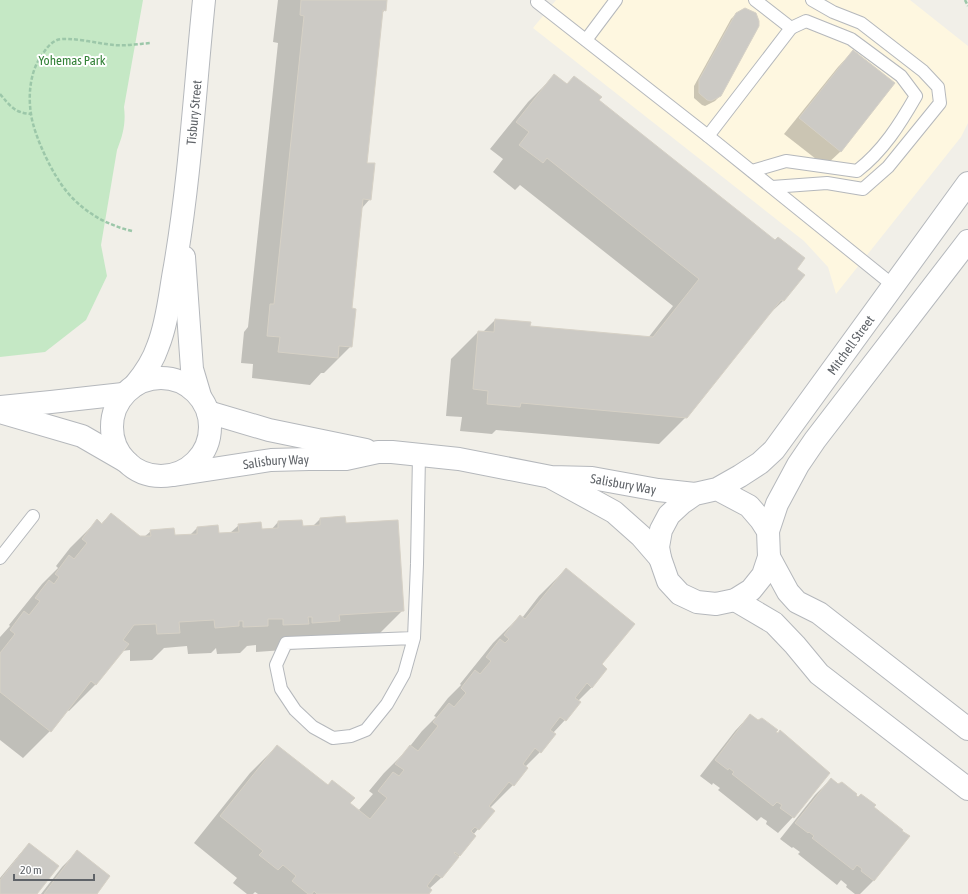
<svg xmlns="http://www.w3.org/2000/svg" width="968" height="894" viewBox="0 0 968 894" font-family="'Asap Condensed',sans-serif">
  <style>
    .commercial { fill: #fef7e0 }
    .green { fill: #c5e8c5 }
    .shadow { fill: #0003 }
    .building { fill: #cccac5; stroke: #d6d1c6 }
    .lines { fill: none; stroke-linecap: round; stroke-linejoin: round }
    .service-casing { stroke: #b5b8bc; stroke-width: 14 }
    .minor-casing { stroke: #b5b8bc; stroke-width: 24 }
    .path { stroke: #9cc7a9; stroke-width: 2.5; stroke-dasharray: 4 2; stroke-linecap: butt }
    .service { stroke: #fff; stroke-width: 12 }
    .minor { stroke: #fff; stroke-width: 22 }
    .labels { text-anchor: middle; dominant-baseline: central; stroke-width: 4; stroke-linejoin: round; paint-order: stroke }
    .park-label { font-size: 13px; fill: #348238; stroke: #fff }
    .street-label { font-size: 13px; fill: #5f6368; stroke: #fff }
  </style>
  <rect width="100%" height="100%" fill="#f1efe8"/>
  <path class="commercial" d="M556 0H910L968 46V123L961 137 836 294 828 267 804 241 533 28Z"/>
  <path class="green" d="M0 0H143L124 107C126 123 123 135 117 150L101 245 107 276 86 320 45 352 0 357Z"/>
  <g class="shadow">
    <path d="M278 0H386L385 10 381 14 366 164 370 199 362 208 351 309V346L324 373H321L310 385 252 378 253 364 241 363 244 332 248 327 278 43 273 42Z"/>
    <path d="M736 14 720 96 715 101 705 106 702 105 694 98V86L731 19Z"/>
    <path d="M853 51 841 151 825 166 784 134 838 67Z"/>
    <path d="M555 75 795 269 783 301 764 319 686 417 659 444 496 430 492 434 460 431 462 417 446 416 451 359 478 332H483L495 320 529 327 648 338 673 306 520 185 515 190 493 172 503 159 490 149 528 102Z"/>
    <path d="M111 514 140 537H144L151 531 174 536 190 535 197 528 217 527 218 534 230 533 239 525 261 530H271L278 522 302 527 313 526 320 519 345 524 403 610 376 637 319 641 312 648 256 652V645L247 646 240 653 217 654 216 648 211 653 188 654 187 646 164 648 152 660 130 661V650L122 651 96 684 69 711 67 710 50 731 23 758 0 740V637L10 626 9 625 42 584 58 568 56 566 70 548 97 521 101 524Z"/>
    <path d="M566 569 601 664 592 687 578 701 579 702 565 720 553 733 554 734 540 752 525 767 513 785 490 808 493 811 473 835 475 836 441 878 429 889 428 894H258L255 892 253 894H247L233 883 237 878 194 843 250 773 277 746 358 811 373 794 369 791 384 773 407 750 422 731 436 717 434 716 448 698 461 685 460 684 493 643 520 616 522 618 539 596Z"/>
    <path d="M750 715 775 732 828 773 793 817 778 833 766 824 767 821 761 817 757 821 718 790 720 788 713 783 712 785 700 776 735 731Z"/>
    <path d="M831 779 873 807 908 836 873 881 860 894H855L846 887 847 885 841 880 837 885 798 854 800 852 793 847 792 848 780 839 815 795Z"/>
    <path d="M29 844 36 894H0V878L19 855Z"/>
    <path d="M77 852 96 894H41L62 867Z"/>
  </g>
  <g class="building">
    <path d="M301 0H387L386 11 383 10 367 163H375L371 200 363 199 352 308 356 309 352 347 339 346 338 358 278 352 280 337 267 336 270 304H274L304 16 300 15Z"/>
    <path d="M745 8 756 13 759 21V26L721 96 711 101 707 100 699 93V80L736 13Z"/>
    <path d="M853 50 895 83 841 152 799 118Z"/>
    <path d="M554 74 567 84 574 76 602 97 599 100 775 240 778 237 805 258 797 269 805 275 784 301 781 300 687 418 521 403 520 407 487 404 488 391 473 389 478 331 494 332 495 319 531 322 530 326 653 337 699 279 547 158 543 163 519 145 529 132 516 122Z"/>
    <path d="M111 513 140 536H151L150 530 174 528 175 535 197 534V527L218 525 219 533 239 532 238 524 261 522 262 529 278 528V521L302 520 303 526 320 525V518L345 516 346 523 398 520 404 611 339 615 340 621 312 623V617H308L309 624 283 625V619H268V626L243 627V621H239V626L215 628 214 620 179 622 180 633 157 634 156 624 134 625 123 640 129 644 96 685 91 681 51 732 0 692V653L15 634 10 630 24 611 29 615 40 601 35 598 49 580 54 584 59 577 55 574 69 555 74 559 87 543 82 539 97 519 102 524Z"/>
    <path d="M566 568 635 624 602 664 607 669 592 688 587 683 575 698 581 702 566 721 560 717 550 730 556 734 541 753 535 748 523 764 528 768 514 786 509 782 489 806 495 811 479 830 475 827 471 831 476 836 460 856 455 852 454 853 459 857 442 878 436 874 427 886 432 890 429 894H317L314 891 312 894H308L292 881 296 876 283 865 278 870 259 855 263 851 220 816 277 745 328 785 332 780 355 798 350 803 370 819 387 798 378 791 393 772 399 776 404 770 395 764 410 745 418 751 438 726 433 722 449 703 454 707 466 693 461 688 475 670 480 674 491 661 486 657 500 639 505 643 509 639 504 635 520 615 525 619Z"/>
    <path d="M750 714 758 720 762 718 778 730 776 732 778 733 780 730 830 773 794 818 780 808 782 805 777 802 773 806 732 774 734 772 729 768 728 770 715 760Z"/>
    <path d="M831 778 838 784 842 782 857 794 856 795 858 797 861 794 876 805 874 807 903 830 902 831 910 836 874 881 861 871 862 869 857 865 853 870 812 838 814 836 809 832 808 833 795 823Z"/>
    <path d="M29 843 59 866 37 894H0V880Z"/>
    <path d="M77 850 110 876 97 894H44Z"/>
  </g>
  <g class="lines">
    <defs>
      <g id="service">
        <path d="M537 2 708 136 894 286"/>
        <path d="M586 40 616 0"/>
        <path d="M708 136 791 28 755 0"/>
        <path d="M752 171 786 161 857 171C883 151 900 124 916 96L901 76 851 39 806 21 791 28"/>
        <path d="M772 187 827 183 863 189 888 167 940 103 938 87 923 71 861 23 833 12 812 0"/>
        <path d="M0 558 33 516"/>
        <path d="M414 638 286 643 276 665 281 689 295 710 313 727 333 738 351 736 366 730 387 704 404 674 414 638 417 564 419 455"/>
      </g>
      <g id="minor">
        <path d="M184 257 192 369 200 396"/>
        <circle cx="161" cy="427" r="49"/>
        <path id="s1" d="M135 385C145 373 153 361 158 346 168 321 170 292 175 266 190 178 195 88 204 0"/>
        <path d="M0 407 51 402 123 394"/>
        <path d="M0 412 82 436 127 462"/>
        <path d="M208 412 269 430 366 450"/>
        <path id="s2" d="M174 475 271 460 309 459H346L378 452H392L459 459 551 477 592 478 658 490 695 494"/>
        <path d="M552 478 614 512 641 536 660 558"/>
        <path id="s3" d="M717 489 749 506 761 520 768 531 769 557 763 575 751 590 735 600 716 604 697 602 680 594 668 581 660 558 658 547 661 530 669 515 682 503 695 494 717 489 740 476 760 463 774 450 968 183"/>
        <path d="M768 531 777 504 798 465 815 440 968 241"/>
        <path d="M769 557 788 592 797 602 819 613 968 729"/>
        <path d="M735 600 774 623 795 645 819 674 968 789"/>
      </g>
    </defs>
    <use href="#service" class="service-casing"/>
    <use href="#minor" class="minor-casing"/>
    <g class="path">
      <path d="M965 0 968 6"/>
      <path d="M0 94C10 106 15 113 31 114"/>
      <path d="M132 231C107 225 85 213 68 193 53 176 34 136 31 114 28 95 30 71 42 55 46 49 50 43 57 40 68 36 100 44 114 45 126 46 138 44 150 43"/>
    </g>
    <use href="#service" class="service"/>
    <use href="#minor" class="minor"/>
  </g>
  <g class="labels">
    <g class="park-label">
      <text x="72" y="60">Yohemas Park</text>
    </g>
    <g class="street-label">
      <text stroke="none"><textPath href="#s1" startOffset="282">Tisbury Street</textPath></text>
      <text stroke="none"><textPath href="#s3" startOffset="551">Mitchell Street</textPath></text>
      <text stroke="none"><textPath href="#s2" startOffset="103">Salisbury Way</textPath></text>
      <text stroke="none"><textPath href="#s2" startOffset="454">Salisbury Way</textPath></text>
    </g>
  </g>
  <path d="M14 874v6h80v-6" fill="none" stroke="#5f6368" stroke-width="2"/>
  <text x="20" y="874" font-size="12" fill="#5f6368" stroke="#ffffff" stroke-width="3" paint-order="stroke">20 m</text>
</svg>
